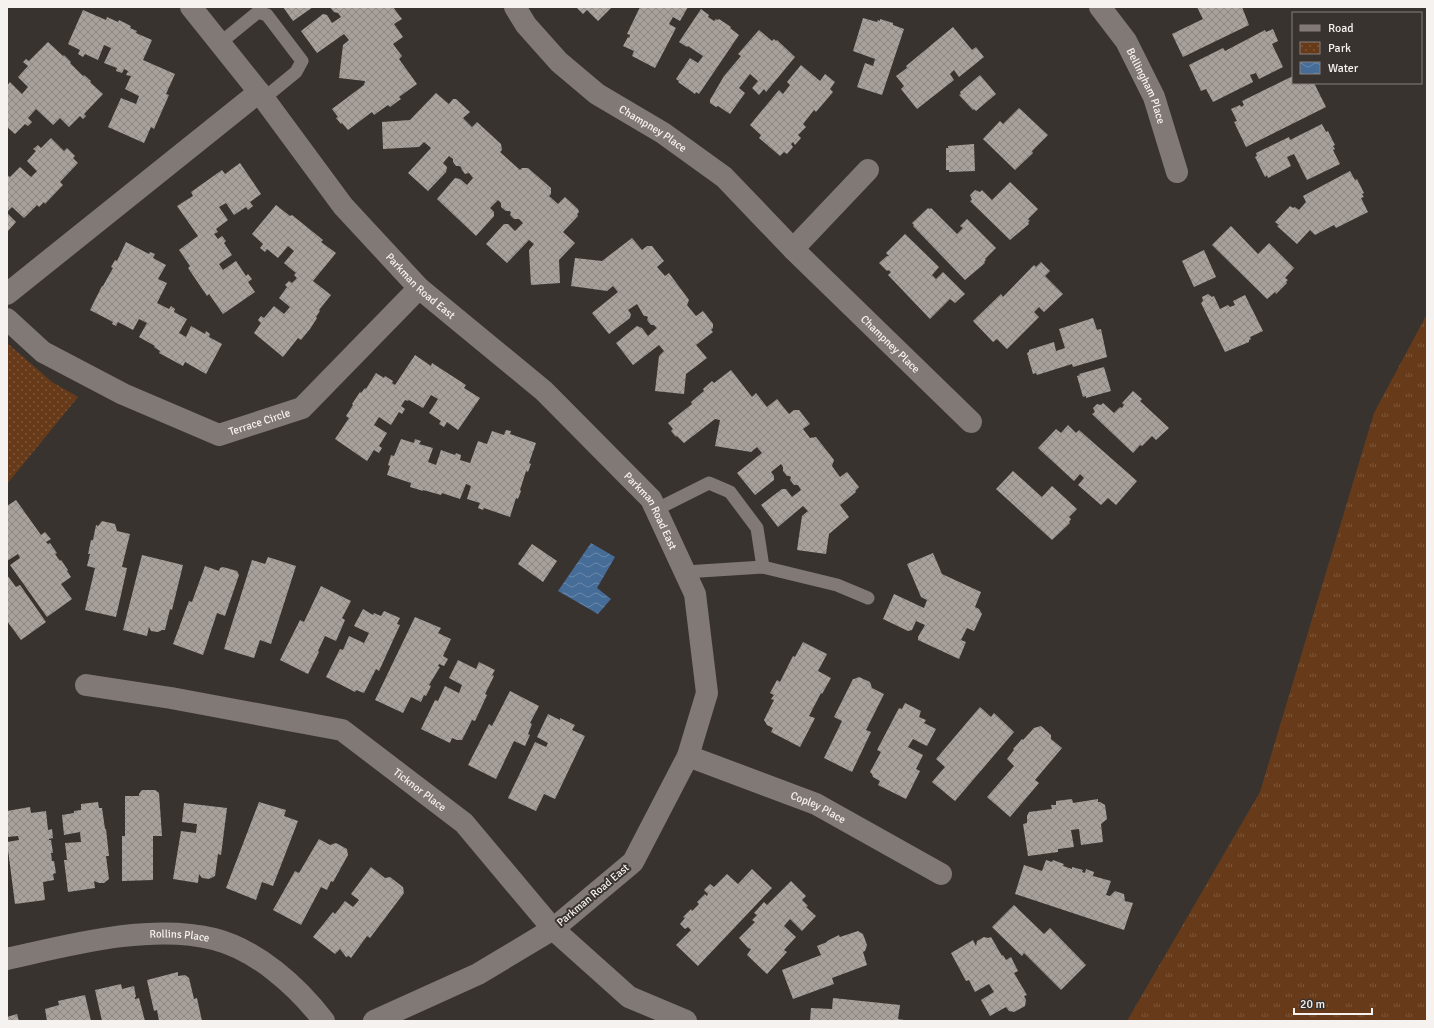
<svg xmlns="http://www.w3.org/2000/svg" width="1434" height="1028" viewBox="0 0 1434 1028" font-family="Signika,sans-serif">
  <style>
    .grass { fill: url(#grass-tufts) }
    .park { fill: url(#park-dots) }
    .water { fill: url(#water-waves) }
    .building { fill: url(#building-cross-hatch) }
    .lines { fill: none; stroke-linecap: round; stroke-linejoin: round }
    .lane { stroke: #807975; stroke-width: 13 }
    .street { stroke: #807975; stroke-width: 22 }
    .labels { text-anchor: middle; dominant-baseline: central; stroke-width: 4; stroke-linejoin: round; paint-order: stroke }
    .street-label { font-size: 11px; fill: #f6f2ef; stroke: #393330 }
  </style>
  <defs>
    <pattern id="grass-tufts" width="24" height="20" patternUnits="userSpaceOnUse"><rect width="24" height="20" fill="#673b19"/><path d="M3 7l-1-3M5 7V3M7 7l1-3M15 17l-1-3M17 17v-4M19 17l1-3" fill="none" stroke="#7d583b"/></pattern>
    <pattern id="park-dots" width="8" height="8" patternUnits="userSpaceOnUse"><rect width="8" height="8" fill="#673b19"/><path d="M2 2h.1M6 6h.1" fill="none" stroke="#7d583b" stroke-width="1.8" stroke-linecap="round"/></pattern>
    <pattern id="water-waves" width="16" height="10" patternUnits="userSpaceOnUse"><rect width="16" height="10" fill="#466c98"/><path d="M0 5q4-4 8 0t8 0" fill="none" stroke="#6a89ac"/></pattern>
    <pattern id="building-cross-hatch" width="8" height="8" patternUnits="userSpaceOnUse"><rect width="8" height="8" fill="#a7a09b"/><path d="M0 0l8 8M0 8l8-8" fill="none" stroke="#8b8682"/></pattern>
  </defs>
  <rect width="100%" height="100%" fill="#393330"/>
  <path class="grass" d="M1427 314V1021H1127L1260 792 1374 413Z"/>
  <path class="park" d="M7 343 52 382 78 397 7 484Z"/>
  <path class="water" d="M591 543 615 557 597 588 611 599 598 614 558 591Z"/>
  <g class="building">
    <path d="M283 7H313L293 21Z"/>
    <path d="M330 7H393L402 19 394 24 403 37 393 44 402 56 399 59 417 84 399 97 401 99 390 107 388 105 374 115 372 112 348 130 342 123 341 124 336 118 338 117 332 109 364 85 365 81 339 78 343 45 349 40 344 34 317 53 301 31 323 14 327 15 332 23 341 17 338 13 334 12Z"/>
    <path d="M576 7H612L598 21 587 10 583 14Z"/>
    <path d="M640 7H688L680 21 673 17 669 24 676 28 655 68 632 56 634 51 623 46 628 37 629 38 630 35 627 34Z"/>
    <path d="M1197 7H1242L1249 25 1183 57 1172 34 1203 19Z"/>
    <path d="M701 9 709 15 708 17 714 21 716 19 718 20 719 19 731 27 730 28 739 35 699 94 696 92 695 94 678 82 679 81 676 79 690 58 698 63 703 56 688 46 687 47 679 42Z"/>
    <path d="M83 10 106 20 107 17 118 22 119 20 131 26 130 28 137 31 136 33 152 40 143 60 175 74 166 94 169 95 154 129 151 127 144 143 108 127 121 98 136 104 139 96 125 89 131 76 126 75 128 71 124 69 122 73 116 71 117 68 104 63 111 48 104 45 98 60 85 54 83 57 78 54 80 50 68 44Z"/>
    <path d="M863 18 877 22 878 20 880 21V19L893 23V25L904 29 882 95 857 87 865 63 873 66 875 59 853 51Z"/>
    <path d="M953 27 972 50 976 47 984 57 959 77 954 70 950 74 954 80 917 109 901 89 904 86 896 76 907 68 906 66Z"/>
    <path d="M1273 29 1278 41 1272 44 1283 67 1259 79 1256 73 1250 75 1253 82 1213 102 1206 89 1201 91 1189 65 1223 48 1225 51 1265 30 1266 32Z"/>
    <path d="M759 30 772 41 774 39 776 41 777 40 795 57 766 92 764 89 759 95 752 88 758 81 750 74 739 88 745 93 730 114 718 106 716 107 710 103V100L724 76 741 56 738 54Z"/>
    <path d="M48 42 63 56 64 55 71 62 70 63 83 76 84 75 91 81 90 82 103 94 84 114 86 116 83 119 80 116 69 127 60 118 53 125 36 109 28 118 32 122 28 126 25 124 15 134 7 127V86L10 82 22 94 28 87 18 77 28 66 23 62 26 59 29 61Z"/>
    <path d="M801 65 820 81 825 74 835 82 830 89 833 92 816 112 814 110 803 124 806 127 798 135 801 138 795 145 793 142 791 144 793 147 787 154 784 152 780 156 759 138 761 135 750 125 779 90 783 94 790 85 787 82Z"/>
    <path d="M980 75 996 94 976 111 974 109 973 110 959 95 961 94 960 92Z"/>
    <path d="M1293 76V83H1314L1326 107 1246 147 1234 122 1237 121 1231 109 1240 105 1241 107 1244 105 1242 101Z"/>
    <path d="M436 93 449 104 453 99H456L470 112 463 118 472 127 477 122 501 144 502 150 500 152 520 170 522 168H528L551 188V194L549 196 558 204 565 197 578 209 579 212 577 214 578 216 563 232 575 243 559 260 560 283 531 285 529 250 534 244 529 240 507 263 486 244 504 224H508L515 231 523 223 519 219H514L510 215 511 212 509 211H506L501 207V203L498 200 490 208 494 212V216L476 236 437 199 455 178 460 179 467 185 473 178 469 173 465 174 462 170 461 167 459 166H456L453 162V159L449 156 443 163 447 167 446 172 428 191 408 173 431 148 424 142 419 147 383 149 382 122 410 120Z"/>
    <path d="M1019 108 1048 135 1032 151 1033 153 1015 170 983 139 1000 121 1003 124Z"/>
    <path d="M1322 124 1326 132 1328 131 1335 145 1333 146 1335 149 1333 150 1340 164 1307 180 1294 154 1287 157 1291 166 1268 178 1267 175 1265 177 1255 157 1257 156 1256 153 1289 137 1290 140Z"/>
    <path d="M51 138 64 151 67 148 75 156 73 158 78 163 60 182 63 185 45 204 44 202 39 207 37 205 24 218 12 207 7 212V175L10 177 20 167 31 177 37 171 27 161 36 151 33 149 38 145 41 148Z"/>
    <path d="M974 144 975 171 949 172V170H946V148H948V146Z"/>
    <path d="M240 163 261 194 250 202 253 206 248 210 246 207 234 215 226 203 219 207 228 220 216 229 218 232 214 234 218 239 222 236 226 241 224 243 232 255 219 264 223 270 236 261 246 276 248 274 252 279 248 282 255 292 223 314 209 294 207 296 188 268 190 266 179 250 198 236 177 206 193 196 191 192 222 170 225 174Z"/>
    <path d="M1350 171 1355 180 1357 179 1364 193 1362 194 1364 197 1361 198 1368 212 1336 228 1334 225 1315 235 1310 230 1297 244 1277 226 1279 225 1275 222 1290 206 1293 208 1295 207 1299 210 1306 202 1303 196Z"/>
    <path d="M1010 182 1038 209 1028 219 1030 221 1028 222 1029 224 1010 240 970 201 972 200 970 195 975 190 980 192 982 190 992 200Z"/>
    <path d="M276 205 290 216 292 215 323 240 321 242 336 253 313 281 331 295 319 310 320 311 316 317 317 318 310 329 301 340 298 338 283 357 254 333 261 323 258 320 261 316 264 318 274 306 284 314 290 307 279 298 287 287 285 285 289 281 292 283 297 278 294 275 296 273 284 263 294 251 288 246 278 258 267 249 265 252 260 248 263 244 252 234Z"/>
    <path d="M928 208 930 209 931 208 957 234 963 228 960 226 967 219 996 248 985 259 986 260 984 262 985 263 965 280 913 226 914 225 912 223Z"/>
    <path d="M7 213 16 222 7 232Z"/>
    <path d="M1231 226 1258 254 1269 243 1294 268 1285 278 1288 280 1286 282 1287 283 1276 294 1275 292 1267 299 1212 245Z"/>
    <path d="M905 234 939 267 932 275 936 279 943 272 965 294 955 303 950 299 930 319 888 275 891 272 888 270 887 271 879 263 887 256H889L886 253Z"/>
    <path d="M632 238 642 250 647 246H652L664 261 657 267 665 276 669 273 689 300 687 305 696 316 703 311 713 324V328L711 330 713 332 696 345 707 358 686 374 684 394 655 391 659 356 664 351 659 345 633 365 616 343 637 326 642 328 648 336 657 328 654 325H651L647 320 648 317 646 316H644L637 304 628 310 631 314 630 318 609 334 592 313 618 292 613 286 607 291 571 286 575 258 602 261Z"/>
    <path d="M126 242 149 254 150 252 155 254 153 258 166 265 158 279 167 283 157 303 169 309 171 306 175 309 174 312 187 319 179 333 186 337 191 326 205 334 206 331 210 334 209 337 222 344 206 374 185 362 183 366 159 353 160 351 154 347 155 346 139 337 147 323 139 319 133 330 118 322 116 326 112 324 113 322 90 310 102 286H103L113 268 111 267 115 260 117 261Z"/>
    <path d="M1204 250 1216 277 1194 287 1182 261Z"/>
    <path d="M1041 262 1050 271 1045 276 1063 294 1044 312 1039 307 1034 312 1039 317 1007 349 997 339 993 342 973 321 1001 294 1003 297 1034 265 1036 267Z"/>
    <path d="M1208 294 1212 297 1214 296 1220 309 1228 305 1230 307 1235 305 1233 301 1245 295 1263 331 1250 337 1251 339 1249 340V342L1225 352 1201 303 1203 301 1202 297Z"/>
    <path d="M1093 318 1097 330 1101 329 1107 357 1073 367 1072 364 1037 375 1036 373 1033 374 1027 353 1029 352V350L1054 342 1056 351 1065 348 1059 329Z"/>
    <path d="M415 355 431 366 432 363 466 385 464 388 480 398 458 430 447 422 444 427 439 424 441 421 429 413 438 399 431 395 423 408 409 400 408 401 405 400 401 406 405 409 402 414 399 412 391 425 379 417 374 425 387 433 379 446 382 448 379 453 374 450 367 461 335 439 349 418 346 416 353 405 352 404 360 392 361 393 365 388 366 389 376 373 384 378 385 376 393 381 392 383 395 385Z"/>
    <path d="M1104 367 1111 391 1086 398V396L1083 397 1077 376 1080 375 1079 374Z"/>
    <path d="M731 370 752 397 756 393 767 407 777 399 789 414 794 410H799L810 424 803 429 810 438 816 437 834 460 832 466 840 477 847 472 859 487 855 491 856 492 840 505 849 517 829 534 826 554 797 550 802 516 808 511 803 506 778 527 761 505 782 489H786L792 497 801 490 798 485H794L790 480 791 477 789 476H787L783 471V467L781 464 771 472 774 476V480L755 495 737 473 762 453 757 447 751 452 715 446 720 420 715 419 684 443 677 436 676 437 671 431 673 429 668 423 692 404 691 402 704 391 703 389 712 381 714 383Z"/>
    <path d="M1133 391 1142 399 1140 401 1169 428 1156 440 1152 436 1142 446 1140 445 1133 453 1092 414 1095 412 1093 408 1097 404 1101 405 1103 403 1114 413 1120 407 1122 408 1124 405 1122 403Z"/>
    <path d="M1068 425 1076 433 1079 430 1137 481 1116 505 1108 498 1101 505 1078 485 1084 478 1080 474 1074 481 1038 448 1056 429 1061 433Z"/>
    <path d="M506 430 511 431 510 434 536 443 529 463 531 464 528 472 526 471 520 490 521 491 518 499 516 498 510 517 484 508 483 510 478 508 480 503 467 499 471 486 466 484 460 499 442 493 441 495 423 490V491L410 487 411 483 387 475 390 466 388 465 391 455 394 456 401 439 414 443 415 439 421 441 419 444 433 448 428 462 436 465 441 450 455 455 456 453 461 455 460 460 470 463 478 441 487 444 492 431 504 435Z"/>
    <path d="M1013 471 1042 497 1052 486 1077 509 1069 517 1071 519 1069 522 1070 523 1052 540 996 489Z"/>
    <path d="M16 500 41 535 45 532 51 539 46 542 48 544 50 543 57 553 55 554 60 561 61 560 68 570 67 571 71 577 61 584 72 599 47 617 10 565 20 558 18 554 7 561V506Z"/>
    <path d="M102 521 115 524 117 531 130 534 122 567 127 568 116 617 85 610 95 568 87 566 90 554H88L91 540H93L96 525 98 526Z"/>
    <path d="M532 544 557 561 543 582 518 564Z"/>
    <path d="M933 553 942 574 981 592 975 607 979 609 982 614 974 631 967 628 961 640 966 642 959 659 918 640V637L925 625 916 621 912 630 908 631 883 619 894 594 924 608 927 600 921 597 907 564Z"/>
    <path d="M142 555 183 565 172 610 170 609 165 630H162L158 632 151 631 149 627 147 636 123 630Z"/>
    <path d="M268 557 296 566 271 644 260 640 254 658 224 649 252 560 265 564Z"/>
    <path d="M205 566 219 571 220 568 223 567 237 571 239 575 225 616 217 613 203 655 173 644 189 601 192 602Z"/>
    <path d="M7 575 16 587 20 585 46 622 21 640 7 621Z"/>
    <path d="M321 586 351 601 342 618 345 620 336 641 325 636 318 651 319 652 308 674 280 660 300 620 304 622Z"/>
    <path d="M363 609 373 615 374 613 381 616 384 611 400 618 397 624 400 625 379 671 376 669 364 693 356 690 355 692 326 677 340 649 343 650 349 636 364 643 369 633 354 626Z"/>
    <path d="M415 617 441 628 438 633 451 639 443 656 448 659 444 666 439 664 438 666 440 667 429 685 431 686 426 696 424 695 421 702 411 697 403 713 375 700Z"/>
    <path d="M803 642 827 654 818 671 831 678 822 694 821 693 809 716 815 718 800 747 771 732 773 728 767 725 764 720 774 700 771 699 774 695 770 693 777 680 780 682 793 656 795 657Z"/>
    <path d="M458 660 476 669 479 662 495 670 492 675 494 676 485 694 487 695 475 721 472 720 462 740H457L452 738 450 743 421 729 435 700 438 701 445 686 459 693 462 685 449 678Z"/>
    <path d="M859 677 870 682 872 688 884 694 866 730 871 732 852 772 824 758 842 721 834 717 853 679H854Z"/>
    <path d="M510 691 539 706 530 723 532 724 528 734 530 735 525 746 514 741 496 779 468 765 489 724 492 726Z"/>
    <path d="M905 703 921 711 919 717 926 720 924 723 936 729 927 746 913 739 908 747 923 755 916 769 920 771 906 799 878 785 880 781 873 777 872 774 870 772 881 752 877 750 899 708 902 709Z"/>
    <path d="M980 707 991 717 994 713 1014 732 955 801 932 782 945 767 936 759Z"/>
    <path d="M548 714 560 720V718L575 725 572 730 585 736 555 799 544 794 536 811 508 798 535 742 546 747 548 743 537 737Z"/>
    <path d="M1041 726 1051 735V739L1062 748 1035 780 1039 783 1010 817 987 797 1014 766 1007 759 1014 750 1013 749 1022 739 1023 740 1034 728Z"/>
    <path d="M142 790H155L159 793 162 836H153V880L122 881V836H125V796H139V794Z"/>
    <path d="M1072 799 1073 803 1098 799V802H1100L1105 805 1107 819 1101 824 1103 842 1081 845 1079 829 1071 830 1074 847 1058 849V852L1028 856 1023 824 1027 823V816L1029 812 1052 809 1051 805H1056V801Z"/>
    <path d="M98 802 99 808H102L105 829H106L109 856H106L109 879 104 883H99L94 881 95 888 68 892 64 860H67L65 843 81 842 80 832 64 835 62 815 74 813V811L81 810V804Z"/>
    <path d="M259 802 286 810 284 816 298 821 273 886 262 882 256 900 226 888Z"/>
    <path d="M184 803 227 808 221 855 218 854 215 876 209 879 202 878 199 874 198 883 173 879 181 831 196 833 197 824 182 822Z"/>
    <path d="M30 807 31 813 46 811 48 830 52 829 53 838 49 839V840H51L53 853H51L52 861H54L56 873 53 874 54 880 43 882 45 900 15 904 7 842 19 840 18 836 7 837V811Z"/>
    <path d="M319 839 330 845 336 843 347 849 348 855 333 882 331 881 327 890 321 887 301 925 273 910 295 871 299 873Z"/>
    <path d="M1046 860 1052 862 1053 860 1064 864 1063 866 1072 869V867L1083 870 1082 872 1085 873 1086 869 1094 872 1093 876 1111 881 1106 895 1110 896 1115 891 1124 894 1125 901 1133 903 1124 930 1015 894 1024 865 1042 871Z"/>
    <path d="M371 867 385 878 390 877 403 887 404 893 370 938 367 936 351 958 349 956 346 957 340 949 335 954 313 937 333 912 335 914 345 901 353 907 359 900 351 894Z"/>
    <path d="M752 869 772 888 698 966 676 945 691 930 688 927 685 929 680 924 685 918 683 917 691 909 692 911 699 904 697 902 705 894 707 896 708 894 704 890 710 884 714 887 727 874 738 884Z"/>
    <path d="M791 881 806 896 802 900 808 906 806 907 816 916 802 931 790 919 784 926 796 937 784 950 787 952 767 974 747 955 751 949 748 948 739 938 755 922 752 920 757 915 754 913 764 902 767 905Z"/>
    <path d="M1014 905 1044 934 1050 928 1086 965 1061 990 1024 953 1022 956 992 927Z"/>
    <path d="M858 931 863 934 867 945 865 951 863 952 867 965 832 978 834 984 793 999 782 970 821 955 817 946 827 942V941L839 935 840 937Z"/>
    <path d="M984 937 988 938 991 937 1002 956 1003 955 1006 960 1011 957 1018 971 1014 973 1027 995 1024 996 1026 1000 1025 1006 1014 1012 1009 1011 1006 1007 990 1016 981 1000 994 992 989 984 975 992 969 980 966 981 951 953 973 940 976 946 977 941Z"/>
    <path d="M178 972V976L185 975 189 978 194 999 197 998 202 1021H159L157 1010 154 1011 147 980Z"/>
    <path d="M121 984 122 989 134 986 136 997H135V999L139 998 145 1021H102L95 990Z"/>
    <path d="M85 995 91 1021H47L45 1009 59 1005 58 1001Z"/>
    <path d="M833 998 900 1005 898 1019 904 1020V1021H810L811 1008 832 1009Z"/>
    <path d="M17 1014 19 1021H7V1017Z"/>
  </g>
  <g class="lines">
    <g class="lane">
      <path d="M220 43 258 12 267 15 302 61 296 72 263 99"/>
      <path d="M655 510 709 483 730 492 757 528 763 567"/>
      <path d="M685 572 763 567 837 585 868 598"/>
    </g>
    <g class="street">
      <path id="s1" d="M191 7 259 92 343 206 419 288 544 391 651 499 695 594 707 693 688 756 633 862 553 929 478 974 374 1021"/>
      <path id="s2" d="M515 7 526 25 559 62 597 94 663 133 724 177 793 249 971 422"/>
      <path id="s3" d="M1100 7 1126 41 1154 97 1177 172"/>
      <path d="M793 249 868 170"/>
      <path d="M7 294 259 92"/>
      <path id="s4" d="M7 319 43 352 123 394 219 435 302 408 419 288"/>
      <path id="s5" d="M86 685 171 698 342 730 464 823 553 929 629 997 686 1021"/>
      <path id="s6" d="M688 756 816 804 941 874"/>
      <path id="s7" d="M7 959C70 945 150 923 214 939 257 950 297 986 324 1021"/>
    </g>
  </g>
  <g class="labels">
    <g class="street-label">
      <text stroke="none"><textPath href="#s3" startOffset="92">Bellingham Place</textPath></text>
      <text stroke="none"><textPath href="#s2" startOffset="186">Champney Place</textPath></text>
      <text stroke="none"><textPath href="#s1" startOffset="362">Parkman Road East</textPath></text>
      <text stroke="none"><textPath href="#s2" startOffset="508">Champney Place</textPath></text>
      <text stroke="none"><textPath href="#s4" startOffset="286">Terrace Circle</textPath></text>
      <text stroke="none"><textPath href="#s1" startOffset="686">Parkman Road East</textPath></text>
      <text stroke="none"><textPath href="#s5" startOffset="358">Ticknor Place</textPath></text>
      <text stroke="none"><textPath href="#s6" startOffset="140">Copley Place</textPath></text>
      <text transform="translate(593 895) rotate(-40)">Parkman Road East</text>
      <text stroke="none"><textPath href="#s7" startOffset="175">Rollins Place</textPath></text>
    </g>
  </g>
  <rect width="1434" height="1028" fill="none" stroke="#f6f2ef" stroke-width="16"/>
  <rect x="1292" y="12" width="130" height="72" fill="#393330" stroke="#857f7c"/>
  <rect x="1300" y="25" width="20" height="6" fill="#807975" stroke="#857f7c"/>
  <text x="1328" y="32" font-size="12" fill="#f6f2ef">Road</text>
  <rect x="1300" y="42" width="20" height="12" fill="url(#park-dots)" stroke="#857f7c"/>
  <text x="1328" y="52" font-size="12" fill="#f6f2ef">Park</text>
  <rect x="1300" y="62" width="20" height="12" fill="url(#water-waves)" stroke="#857f7c"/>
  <text x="1328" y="72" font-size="12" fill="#f6f2ef">Water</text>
  <path d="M1294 1008v6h78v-6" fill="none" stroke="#f6f2ef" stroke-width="2"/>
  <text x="1300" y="1008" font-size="12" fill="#f6f2ef" stroke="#393330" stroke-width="3" paint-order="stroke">20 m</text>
</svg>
